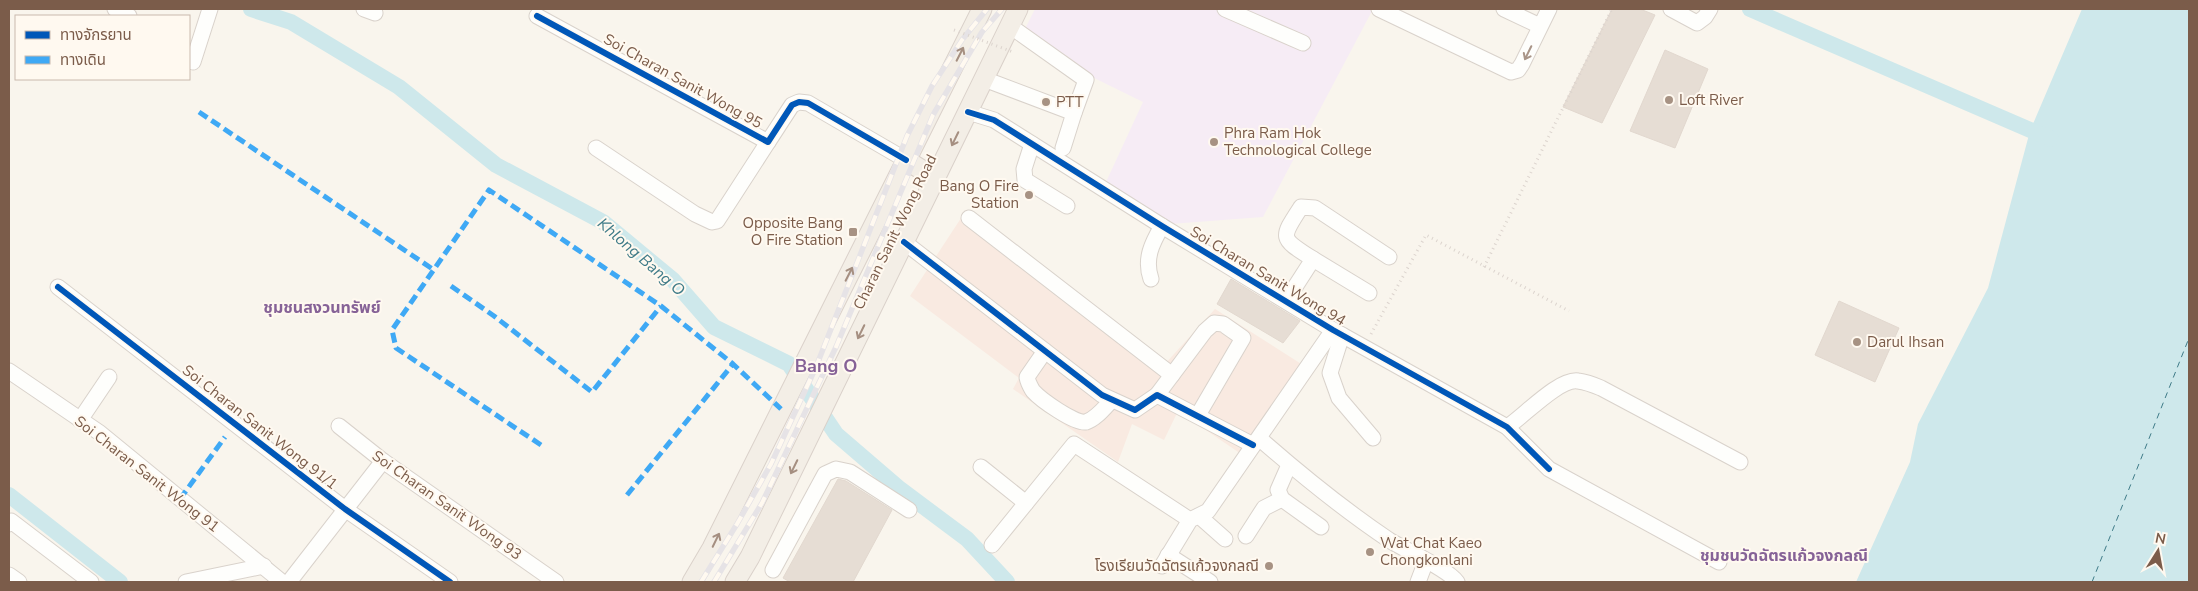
<svg xmlns="http://www.w3.org/2000/svg" width="2198" height="591" viewBox="0 0 2198 591" font-family="'Nunito Sans','Noto Sans Thai',sans-serif">
  <style>
    .commercial { fill: #f9eae1 }
    .education { fill: #f6ecf5 }
    .water { fill: #cee8eb }
    .lines { fill: none; stroke-linecap: round; stroke-linejoin: round }
    .canal { stroke: #cee8eb; stroke-width: 16 }
    .ferry { stroke: #3f7b88; stroke-width: 1; stroke-dasharray: 6 5; stroke-linecap: butt }
    .building { fill: #e6ddd4; stroke: #e2d8cf }
    .minor-casing { stroke: #d9d2cb; stroke-width: 17 }
    .major-casing { stroke: #dad1ca; stroke-width: 21 }
    .path { stroke: #dcd4ce; stroke-width: 3; stroke-dasharray: 1 4; stroke-linecap: butt }
    .minor { stroke: #fefefc; stroke-width: 15 }
    .major { stroke: #f3eee6; stroke-width: 19 }
    .rail-casing { stroke: #e6e3e6; stroke-width: 5.5 }
    .rail { stroke: #fff9f0; stroke-width: 4; stroke-dasharray: 11; stroke-linecap: butt }
    .path-bridge { stroke: #dcd4ce; stroke-width: 3; stroke-dasharray: 1 4; stroke-linecap: butt }
    .quiet { stroke: #3fa9f5; stroke-width: 5; stroke-dasharray: 10 5; stroke-linecap: butt }
    .cycleway-casing { stroke: #fff9f0; stroke-width: 9 }
    .cycleway { stroke: #0057b8; stroke-width: 6 }
    .oneway { stroke: #a99588 }
    .oneway2 { stroke: #a58f81 }
    .poi-dot { fill: #a79283; stroke: #fff9f0; stroke-width: 2 }
    .labels { text-anchor: middle; dominant-baseline: central; stroke-width: 4; stroke-linejoin: round; paint-order: stroke }
    .street-label { font-size: 15px; fill: #7b5c4a; stroke: #fff9f0 }
    .poi-label { font-size: 15px; fill: #7b5c4a; stroke: #fff9f0; text-anchor: start }
    .water-label { font-size: 16px; font-style: italic; fill: #3f7b88; stroke: #fff9f0 }
    .neighbourhood-label { font-size: 16px; font-weight: bold; fill: #866297; stroke: #fff9f0 }
    .quarter-label { font-size: 18px; font-weight: bold; fill: #866297; stroke: #fff9f0 }
  </style>
  <rect width="100%" height="100%" fill="#f9f5ed"/>
  <path class="commercial" d="M965 212 1164 365 1215 309 1306 367 1244 456 1178 411 1164 440 1132 424 1118 462 1013 389 1019 378 910 296Z"/>
  <path class="education" d="M1035 9H1367L1372 11 1263 217 1170 224 1106 182 1143 102 1019 41Z"/>
  <path class="water" d="M2082 9H2189V582H1856L1910 462 1918 424 1988 288 2030 131Z"/>
  <g class="lines">
    <g class="canal">
      <path d="M251 9 291 22 399 87 496 165 603 222 673 280 714 327 789 364 836 434 900 489 967 539 1007 582"/>
      <path d="M1750 9 2051 139"/>
      <path d="M9 495 120 582"/>
    </g>
    <path class="ferry" d="M2092 582 2189 338"/>
  </g>
  <g class="building">
    <path d="M1612 9H1640L1655 15 1602 123 1563 107Z"/>
    <path d="M1665 50 1708 69 1675 148 1630 131Z"/>
    <path d="M1231 279 1300 321 1283 343 1217 304Z"/>
    <path d="M1839 301 1899 328 1875 382 1815 355Z"/>
    <path d="M838 479 846 481 892 510 853 582H790L783 578Z"/>
  </g>
  <g class="lines">
    <defs>
      <g id="minor">
        <path d="M115 9 129 16"/>
        <path d="M364 9 375 13"/>
        <path d="M1225 9 1303 43"/>
        <path d="M1379 9 1511 72 1518 70 1522 64 1549 9"/>
        <path d="M1504 9 1540 26"/>
        <path d="M1671 9 1697 23 1705 17 1710 9"/>
        <path d="M537 16 768 142 792 105 799 102 808 103 906 160"/>
        <path d="M1010 26 1086 80 1074 113"/>
        <path d="M193 62 210 9"/>
        <path d="M984 79 1074 113 1063 148"/>
        <path d="M968 112 994 120 1162 226 1333 330 1507 427 1549 469 1719 562"/>
        <path d="M1032 144 1024 169 1025 180 1067 206"/>
        <path d="M596 148 695 214 712 222 717 221 768 142"/>
        <path d="M969 218 1172 375"/>
        <path d="M904 242 1102 395 1135 410 1157 395 1253 445"/>
        <path d="M1313 259 1369 293"/>
        <path d="M1151 279C1144 259 1152 243 1162 226"/>
        <path d="M58 287 345 509 450 582"/>
        <path d="M1286 301 1313 259C1280 238 1280 239 1301 207L1315 208 1389 257"/>
        <path d="M1342 335 1330 373 1339 398 1373 438"/>
        <path d="M1045 351 1027 377C1028 383 1030 386 1033 391 1041 400 1075 424 1086 422 1096 419 1105 407 1112 400"/>
        <path d="M9 371 100 433 282 582"/>
        <path d="M1157 395 1205 331 1214 323 1223 324 1243 338 1198 415"/>
        <path d="M80 420 109 377"/>
        <path d="M339 426 383 461 556 582"/>
        <path d="M1507 427C1523 417 1559 378 1578 381 1586 382 1594 385 1601 388L1740 462"/>
        <path d="M1259 438C1300 474 1343 509 1389 540 1405 550 1448 569 1457 582"/>
        <path d="M1289 465 1278 490 1282 499 1321 527"/>
        <path d="M981 467 1026 503"/>
        <path d="M1199 516 1225 539"/>
        <path d="M9 524 11 521 91 582"/>
        <path d="M1246 536 1264 508 1282 499"/>
        <path d="M992 545 1074 444 1190 520"/>
        <path d="M1168 555 1210 582"/>
        <path d="M1162 566 1190 520 1208 511 1333 330"/>
        <path d="M773 570 825 474 836 469 850 472 909 510"/>
        <path d="M9 575 19 582"/>
        <path d="M186 582 264 566"/>
        <path d="M289 582 383 461"/>
        <path d="M1418 582 1426 561"/>
      </g>
      <g id="major">
        <path d="M906 160 935 178"/>
        <path d="M692 582 712 548 982 9"/>
        <path d="M735 582 750 557 1018 9"/>
      </g>
    </defs>
    <use href="#minor" class="minor-casing"/>
    <use href="#major" class="major-casing"/>
    <g class="path">
      <path d="M1484 267 1612 9"/>
      <path d="M1371 334 1426 235 1569 311"/>
    </g>
    <use href="#minor" class="minor"/>
    <use href="#major" class="major"/>
    <defs>
      <g id="rail">
        <path d="M701 582 737 524 771 464 816 367 907 136 932 86 962 40 987 9"/>
        <path d="M714 582 762 503 836 347 933 115 982 32 1002 9"/>
      </g>
    </defs>
    <use href="#rail" class="rail-casing"/>
    <use href="#rail" class="rail"/>
    <path class="path-bridge" d="M954 30 1013 52"/>
    <g class="quiet">
      <path d="M199 112 434 270"/>
      <path d="M451 286 494 316 592 392 661 306"/>
      <path d="M541 445 396 348 392 330 489 190 661 306 733 364 781 409"/>
      <path d="M627 495 733 364"/>
      <path d="M180 499 225 437"/>
    </g>
    <defs>
      <g id="cycleway">
        <path d="M537 16 768 142 792 105 799 102 808 103 906 160"/>
        <path d="M968 112 994 120 1162 226 1333 330 1507 427 1549 469"/>
        <path d="M904 242 1102 395 1135 410 1157 395 1253 445"/>
        <path d="M58 287 345 509 450 582"/>
      </g>
    </defs>
    <use href="#cycleway" class="cycleway-casing"/>
    <use href="#cycleway" class="cycleway"/>
  </g>
  <defs><path id="oneway-shaft" d="M-6 0H5M1.5-3L5.5 0L1.5 3" fill="none" stroke-width="1.6" stroke-linecap="round" stroke-linejoin="round" transform="scale(1.25)"/></defs>
  <use class="oneway" href="#oneway-shaft" transform="translate(1528 53) rotate(116)"/>
  <g class="oneway2">
    <use href="#oneway-shaft" transform="translate(960 54) rotate(-63)"/>
    <use href="#oneway-shaft" transform="translate(955 139) rotate(116)"/>
    <use href="#oneway-shaft" transform="translate(849 274) rotate(-63)"/>
    <use href="#oneway-shaft" transform="translate(861 332) rotate(116)"/>
    <use href="#oneway-shaft" transform="translate(794 467) rotate(116)"/>
    <use href="#oneway-shaft" transform="translate(716 540) rotate(-64)"/>
  </g>
  <g class="poi-dot">
    <circle cx="1669" cy="100" r="5"/>
    <circle cx="1046" cy="102" r="5"/>
    <circle cx="1214" cy="142" r="5"/>
    <circle cx="1029" cy="195" r="5"/>
    <rect x="848" y="227" width="10" height="10" rx="2.5"/>
    <circle cx="1857" cy="342" r="5"/>
    <circle cx="1370" cy="552" r="5"/>
    <circle cx="1269" cy="566" r="5"/>
  </g>
  <g class="labels">
    <g class="street-label">
      <text transform="translate(683 81) rotate(29)">Soi Charan Sanit Wong 95</text>
      <text transform="translate(895 232) rotate(-64)">Charan Sanit Wong Road</text>
      <text transform="translate(1268 276) rotate(31)">Soi Charan Sanit Wong 94</text>
      <text transform="translate(260 427) rotate(38)">Soi Charan Sanit Wong 91/1</text>
      <text transform="translate(147 474) rotate(38)">Soi Charan Sanit Wong 91</text>
      <text transform="translate(447 505) rotate(35)">Soi Charan Sanit Wong 93</text>
    </g>
    <g class="poi-label">
      <text x="1679" y="100">Loft River</text>
      <text x="1056" y="102">PTT</text>
      <text x="1224" y="133">Phra Ram Hok<tspan x="1224" dy="17">Technological College</tspan></text>
      <text x="1019" y="186" text-anchor="end">Bang O Fire<tspan x="1019" dy="17">Station</tspan></text>
      <text x="843" y="223" text-anchor="end">Opposite Bang<tspan x="843" dy="17">O Fire Station</tspan></text>
      <text x="1867" y="342">Darul Ihsan</text>
      <text x="1380" y="543">Wat Chat Kaeo<tspan x="1380" dy="17">Chongkonlani</tspan></text>
      <text x="1259" y="566" text-anchor="end">โรงเรียนวัดฉัตรแก้วจงกลณี</text>
    </g>
    <g class="water-label">
      <text transform="translate(641 257) rotate(41)">Khlong Bang O</text>
    </g>
    <g class="neighbourhood-label">
      <text x="322" y="308">ชุมชนสงวนทรัพย์</text>
      <text x="1784" y="556">ชุมชนวัดฉัตรแก้วจงกลณี</text>
    </g>
    <g class="quarter-label">
      <text x="826" y="366">Bang O</text>
    </g>
  </g>
  <rect width="2198" height="591" fill="none" stroke="#7b5c4a" stroke-width="20"/>
  <rect x="15" y="15" width="175" height="65" fill="#fff9f0" stroke="#cabaae"/>
  <rect x="25" y="31" width="25" height="8" fill="#0057b8" stroke="#cabaae"/>
  <text x="60" y="40" font-size="15" fill="#7b5c4a">ทางจักรยาน</text>
  <rect x="25" y="56" width="25" height="8" fill="#3fa9f5" stroke="#cabaae"/>
  <text x="60" y="65" font-size="15" fill="#7b5c4a">ทางเดิน</text>
  <g transform="translate(2158 551) rotate(11)" stroke="#fff9f0" stroke-width="4" paint-order="stroke">
  <path d="M0-4L9 19L0 12L-9 19Z" fill="#7b5c4a"/>
  <text y="-8" font-size="14" font-weight="bold" text-anchor="middle" fill="#7b5c4a">N</text>
  </g>
</svg>
